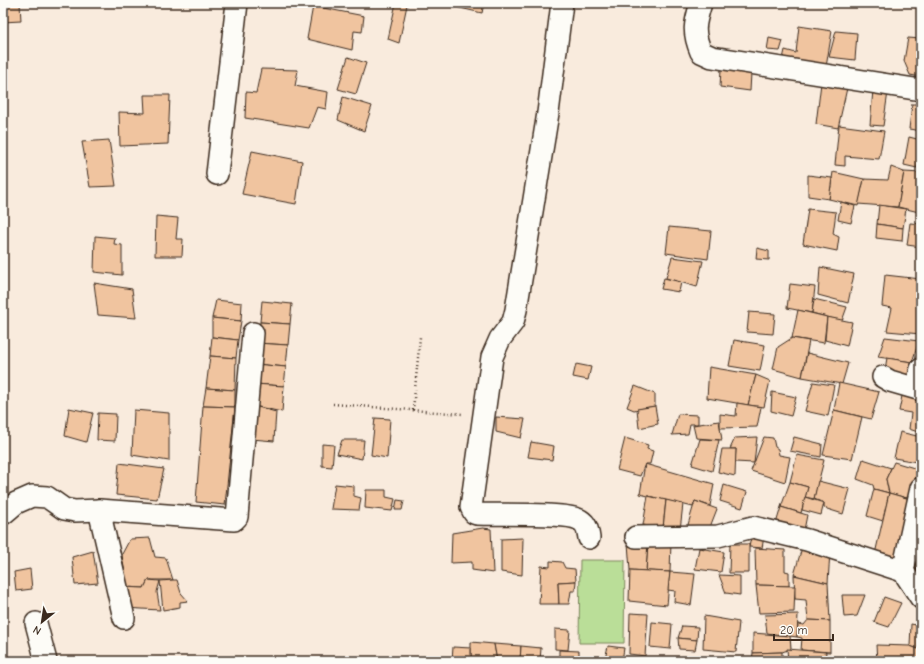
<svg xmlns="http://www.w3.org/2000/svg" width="924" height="664" viewBox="0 0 924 664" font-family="'Comic Neue',sans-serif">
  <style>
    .green { fill: #bade98; stroke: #7a845b }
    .building { fill: #f0c49f; stroke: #3b2a1e }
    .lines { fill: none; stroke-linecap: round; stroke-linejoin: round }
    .minor-casing { stroke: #3b2a1e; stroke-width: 24 }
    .path { stroke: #3b2a1e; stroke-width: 2.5; stroke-dasharray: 1 3; stroke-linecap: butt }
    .minor { stroke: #fdfcf7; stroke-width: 21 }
  </style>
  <rect width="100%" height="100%" fill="#f9ebdd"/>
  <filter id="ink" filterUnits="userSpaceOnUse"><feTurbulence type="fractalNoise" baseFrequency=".025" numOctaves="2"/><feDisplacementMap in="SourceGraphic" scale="8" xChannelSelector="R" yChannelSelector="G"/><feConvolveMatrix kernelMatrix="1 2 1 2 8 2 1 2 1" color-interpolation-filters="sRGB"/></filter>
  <g filter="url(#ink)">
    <path class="green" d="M580 560H625L624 643H579Z"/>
    <g class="building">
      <path d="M3 3H20L21 21 3 22Z"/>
      <path d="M396 3 407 5 399 43 388 39Z"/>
      <path d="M451 3H484L482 13 451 6Z"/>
      <path d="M884 3H906L896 4Z"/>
      <path d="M313 6 364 16 362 32 354 31 352 50 307 39Z"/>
      <path d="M799 26 832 31 826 67 783 59 785 50 796 53Z"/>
      <path d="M836 31 857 33 855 60 829 57Z"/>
      <path d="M769 38 783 41 780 51 767 50Z"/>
      <path d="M908 38 921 39V77L910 75 904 61Z"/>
      <path d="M348 57 366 63 356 94 338 89Z"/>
      <path d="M261 69 298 70 295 86 328 92 326 109 317 107 309 128 245 118 246 92 256 93Z"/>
      <path d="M721 69 751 73 750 91 720 87Z"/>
      <path d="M821 83 847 88 838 128 816 124Z"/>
      <path d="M873 90 888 92 883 126 870 125Z"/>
      <path d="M144 95H170L168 144 120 146 119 112 145 113Z"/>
      <path d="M343 97 372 106 364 131 338 120Z"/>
      <path d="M921 97V131L909 129 912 104H920Z"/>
      <path d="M839 125 884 131 879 159 845 156V166L835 165Z"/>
      <path d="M909 137 921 140 917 168 904 165Z"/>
      <path d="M109 140 116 186 90 187 82 142Z"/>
      <path d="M252 151 302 161 296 204 242 194Z"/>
      <path d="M891 167 904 172 898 207 858 204 864 179 888 180Z"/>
      <path d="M833 172 864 179 858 206 829 199Z"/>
      <path d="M904 172 921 173 919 212 898 207Z"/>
      <path d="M808 175 832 178 829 199 808 196Z"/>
      <path d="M841 202 855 206 851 223 838 220Z"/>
      <path d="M879 205 906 209 903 228 877 224Z"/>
      <path d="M808 209 836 212 833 234 839 237 837 251 803 244Z"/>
      <path d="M156 216 178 218 176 239H183L182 256H155Z"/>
      <path d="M910 223 921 224V247L907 245Z"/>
      <path d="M877 224 903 228 902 241 876 238Z"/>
      <path d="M669 227 711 231 708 259 666 253Z"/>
      <path d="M95 236 115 238 114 244 122 245V275L94 272Z"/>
      <path d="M757 248 769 251V260L756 259Z"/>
      <path d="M672 257 703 261 697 287 666 278Z"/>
      <path d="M820 267 854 274 848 303 818 295Z"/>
      <path d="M885 275 921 279V334L887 331 892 308 882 306Z"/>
      <path d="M664 278 681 282 679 292 661 289Z"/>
      <path d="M94 283 132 289 136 318 98 315Z"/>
      <path d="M790 284 815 287 812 313 787 308Z"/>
      <path d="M814 299 847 307 842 321 812 313Z"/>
      <path d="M216 300 242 303 241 321 212 318Z"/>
      <path d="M262 301 292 304 290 324 260 322Z"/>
      <path d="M798 310 827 317 824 343 792 338Z"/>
      <path d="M749 312 775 314 773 334 747 332Z"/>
      <path d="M827 317 852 322 847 346 825 340Z"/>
      <path d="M212 318 241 321 238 340 212 337Z"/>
      <path d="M260 322 290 324 288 345 257 343Z"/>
      <path d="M212 337 238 340 236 358 210 356Z"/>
      <path d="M885 337 919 341 912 362 878 357Z"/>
      <path d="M792 338 809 341 802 377 773 369 778 347Z"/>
      <path d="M734 340 765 345 760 371 729 366Z"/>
      <path d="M257 343 288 345 286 367 256 364Z"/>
      <path d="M807 353 848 363 842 384 802 377Z"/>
      <path d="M210 356 236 358 235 390 206 388Z"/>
      <path d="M887 358 912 362 909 377 884 375Z"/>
      <path d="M256 364 286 367 284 386 255 384Z"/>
      <path d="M576 364 591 367 588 380 573 377Z"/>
      <path d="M709 367 756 375 748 405 707 398Z"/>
      <path d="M756 375 770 381 764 407 748 405Z"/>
      <path d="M813 382 834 385 828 416 805 411Z"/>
      <path d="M839 383 879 392 871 419 834 410Z"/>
      <path d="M255 384 284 386 282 412 254 406Z"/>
      <path d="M635 386 655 394V406L634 410 627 407Z"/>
      <path d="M206 388 235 390V407L203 406Z"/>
      <path d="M772 392 796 397 791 416 771 411Z"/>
      <path d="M902 396 921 400V433L909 429 911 413 899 411Z"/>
      <path d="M737 403 761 407 757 427 720 428V414L736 416Z"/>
      <path d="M203 406 235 407 225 505 196 502Z"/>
      <path d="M254 406 276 412 274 441 252 439Z"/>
      <path d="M655 406 658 424 639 428 637 409Z"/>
      <path d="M69 408 93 413 86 442 65 436Z"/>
      <path d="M134 410 169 413V461L132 455Z"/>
      <path d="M834 410 862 417 852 459 823 455Z"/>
      <path d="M98 413 116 414 115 441 97 440Z"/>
      <path d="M678 414 698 415V424H690L688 434 672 435Z"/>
      <path d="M496 417 525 419 521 438 496 432Z"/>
      <path d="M375 418 390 419 387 458 371 455Z"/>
      <path d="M719 421 722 440 696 438 693 425Z"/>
      <path d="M900 432 921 437 917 462 894 458Z"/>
      <path d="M757 437 754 463 735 462 736 449H730L735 438Z"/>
      <path d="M764 437 773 438 775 447 778 449 779 455 790 457 785 482 751 471Z"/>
      <path d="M794 437 822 444 821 457 790 451Z"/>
      <path d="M625 438 648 445 647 449 653 451 650 464H645L640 476 617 470Z"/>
      <path d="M700 439 719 440 712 471 692 465Z"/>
      <path d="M342 440H364L362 459 337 454Z"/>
      <path d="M531 442 554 446 552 460 528 457Z"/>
      <path d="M322 444 334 445 332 467 322 466Z"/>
      <path d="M722 449H736L735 476 718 472Z"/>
      <path d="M797 455 824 460 814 499 805 497 808 487 790 482Z"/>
      <path d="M863 459 891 468 886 479 889 493 874 489 873 485 857 479Z"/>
      <path d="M894 462 921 470V482L917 501 889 493 886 479Z"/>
      <path d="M119 463 164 469 157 499 116 495Z"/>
      <path d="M645 464 714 484 710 506 695 501 693 507 640 494Z"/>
      <path d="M818 481 850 489 843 514 824 508V503L814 499Z"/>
      <path d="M790 482 808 487 801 513 781 507Z"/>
      <path d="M335 484 354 486V496L361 498 359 510 331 509Z"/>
      <path d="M724 485 747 492 742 508 720 501Z"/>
      <path d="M874 489 889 493 883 521 867 516Z"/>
      <path d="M366 490H386V497L395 499 392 511 365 508Z"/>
      <path d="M889 493 917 501 904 562 875 554Z"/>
      <path d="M648 496 666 500 663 528 643 525Z"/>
      <path d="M805 497 824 503 821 515 802 510Z"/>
      <path d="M397 500 404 501 402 510H395Z"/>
      <path d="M666 500 683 504 680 530 663 528Z"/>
      <path d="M695 501 717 509 708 532 687 528Z"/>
      <path d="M781 507 807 515 803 535 775 527Z"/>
      <path d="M483 528 491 529 493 573 472 570V562L451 563 452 533Z"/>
      <path d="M753 528 765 531 762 548 749 547Z"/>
      <path d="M150 538 155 557 166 558 173 580H148L144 588 126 587 122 554 130 539Z"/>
      <path d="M523 538 522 575 501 572V539Z"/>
      <path d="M648 542H671L670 572 646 571Z"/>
      <path d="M648 542 646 571 630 570 628 543Z"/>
      <path d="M730 544H749V573H729Z"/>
      <path d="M803 544 830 551 828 583 794 575Z"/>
      <path d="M699 548 724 552 721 572 695 569Z"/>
      <path d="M755 548 785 550V571L789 572V586L756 585Z"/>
      <path d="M93 551 98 583 75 585 72 557Z"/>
      <path d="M919 557H921V578L915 577Z"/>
      <path d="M550 561 562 562 565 568 575 569 576 581 558 582 559 604H539L541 566 550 567Z"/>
      <path d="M30 569 32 589 16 591 14 572Z"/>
      <path d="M630 570 670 572 667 605 629 601Z"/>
      <path d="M670 572 695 574 691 605 674 602 675 591 668 590Z"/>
      <path d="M719 575 740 576V595L726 593Z"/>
      <path d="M794 575 828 583 830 621 808 620 806 600 795 599Z"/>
      <path d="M148 580 160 581 157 592 160 610 124 608 122 587 144 588Z"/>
      <path d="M173 580H177L181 593 188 601 180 602V607L163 610 160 581Z"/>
      <path d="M576 581 575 591H571L569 604H559L558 582Z"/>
      <path d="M756 585 795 586 794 612 759 613Z"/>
      <path d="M842 595H865L857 616 844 617Z"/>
      <path d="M884 597 901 603 889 627 874 622Z"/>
      <path d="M630 613 648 614 645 656 629 654Z"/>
      <path d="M798 614 797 637 767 633 765 615Z"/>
      <path d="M704 616 739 622 736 652 703 649Z"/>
      <path d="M808 620 830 621V652L801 650 802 638 797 637 798 624 804 625Z"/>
      <path d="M652 622 672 624 670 649 650 647Z"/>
      <path d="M911 624 921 626V650L910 646Z"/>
      <path d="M682 626 698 627 697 640 678 638Z"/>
      <path d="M555 629 570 630 568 650 555 649Z"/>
      <path d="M753 633 790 636 791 649 782 652 753 653Z"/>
      <path d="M678 638 697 640 695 650 679 649Z"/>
      <path d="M471 642 494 644 497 661H471Z"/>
      <path d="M494 644 521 646 520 661H497Z"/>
      <path d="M876 645 910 646 921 650V661H877Z"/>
      <path d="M521 646 541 648 540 661H520Z"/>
      <path d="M608 646 624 648 622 661 605 659Z"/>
      <path d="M453 647 471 648V661H452Z"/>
      <path d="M787 649 826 652 825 661H788Z"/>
      <path d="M559 650 579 651V659L591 661H559Z"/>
      <path d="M782 652V661H752L753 653Z"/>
    </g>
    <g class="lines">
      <defs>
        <g id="minor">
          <path d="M562 3 548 113 516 310 513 322 500 339 492 357 471 507 474 513 477 514C496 515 568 512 580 520 587 524 588 531 589 538"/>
          <path d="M701 3C695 23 692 31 701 52L712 57 921 90"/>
          <path d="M217 174 237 3"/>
          <path d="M883 377 890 381 921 390"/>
          <path d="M916 388 921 369"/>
          <path d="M99 510 124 618"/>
          <path d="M3 514 16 503 32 496 47 497 64 509 75 511 99 510 234 520 237 517 253 333"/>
          <path d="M636 537 718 536 753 527 807 540 903 571 921 598"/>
          <path d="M903 571 921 488"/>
          <path d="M36 623 46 661"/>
        </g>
      </defs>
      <use href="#minor" class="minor-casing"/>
      <g class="path">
        <path d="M333 404 463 414"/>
        <path d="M413 410 420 337"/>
      </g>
      <use href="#minor" class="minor"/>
    </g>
  </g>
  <rect width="924" height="664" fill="none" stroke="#fdfcf7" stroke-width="16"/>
  <rect x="8" y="8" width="908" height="648" fill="none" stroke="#3b2a1e" stroke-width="1.5" filter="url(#ink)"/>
  <g transform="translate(42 622) rotate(210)" stroke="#fdfcf7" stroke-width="3" paint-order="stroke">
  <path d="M0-3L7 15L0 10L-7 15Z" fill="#3b2a1e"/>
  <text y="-6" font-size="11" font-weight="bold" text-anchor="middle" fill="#3b2a1e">N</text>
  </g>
  <path d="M774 634v6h59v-6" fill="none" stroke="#3b2a1e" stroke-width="2"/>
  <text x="780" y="634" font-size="12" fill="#3b2a1e" stroke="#fdfcf7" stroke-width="3" paint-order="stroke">20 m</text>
</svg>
